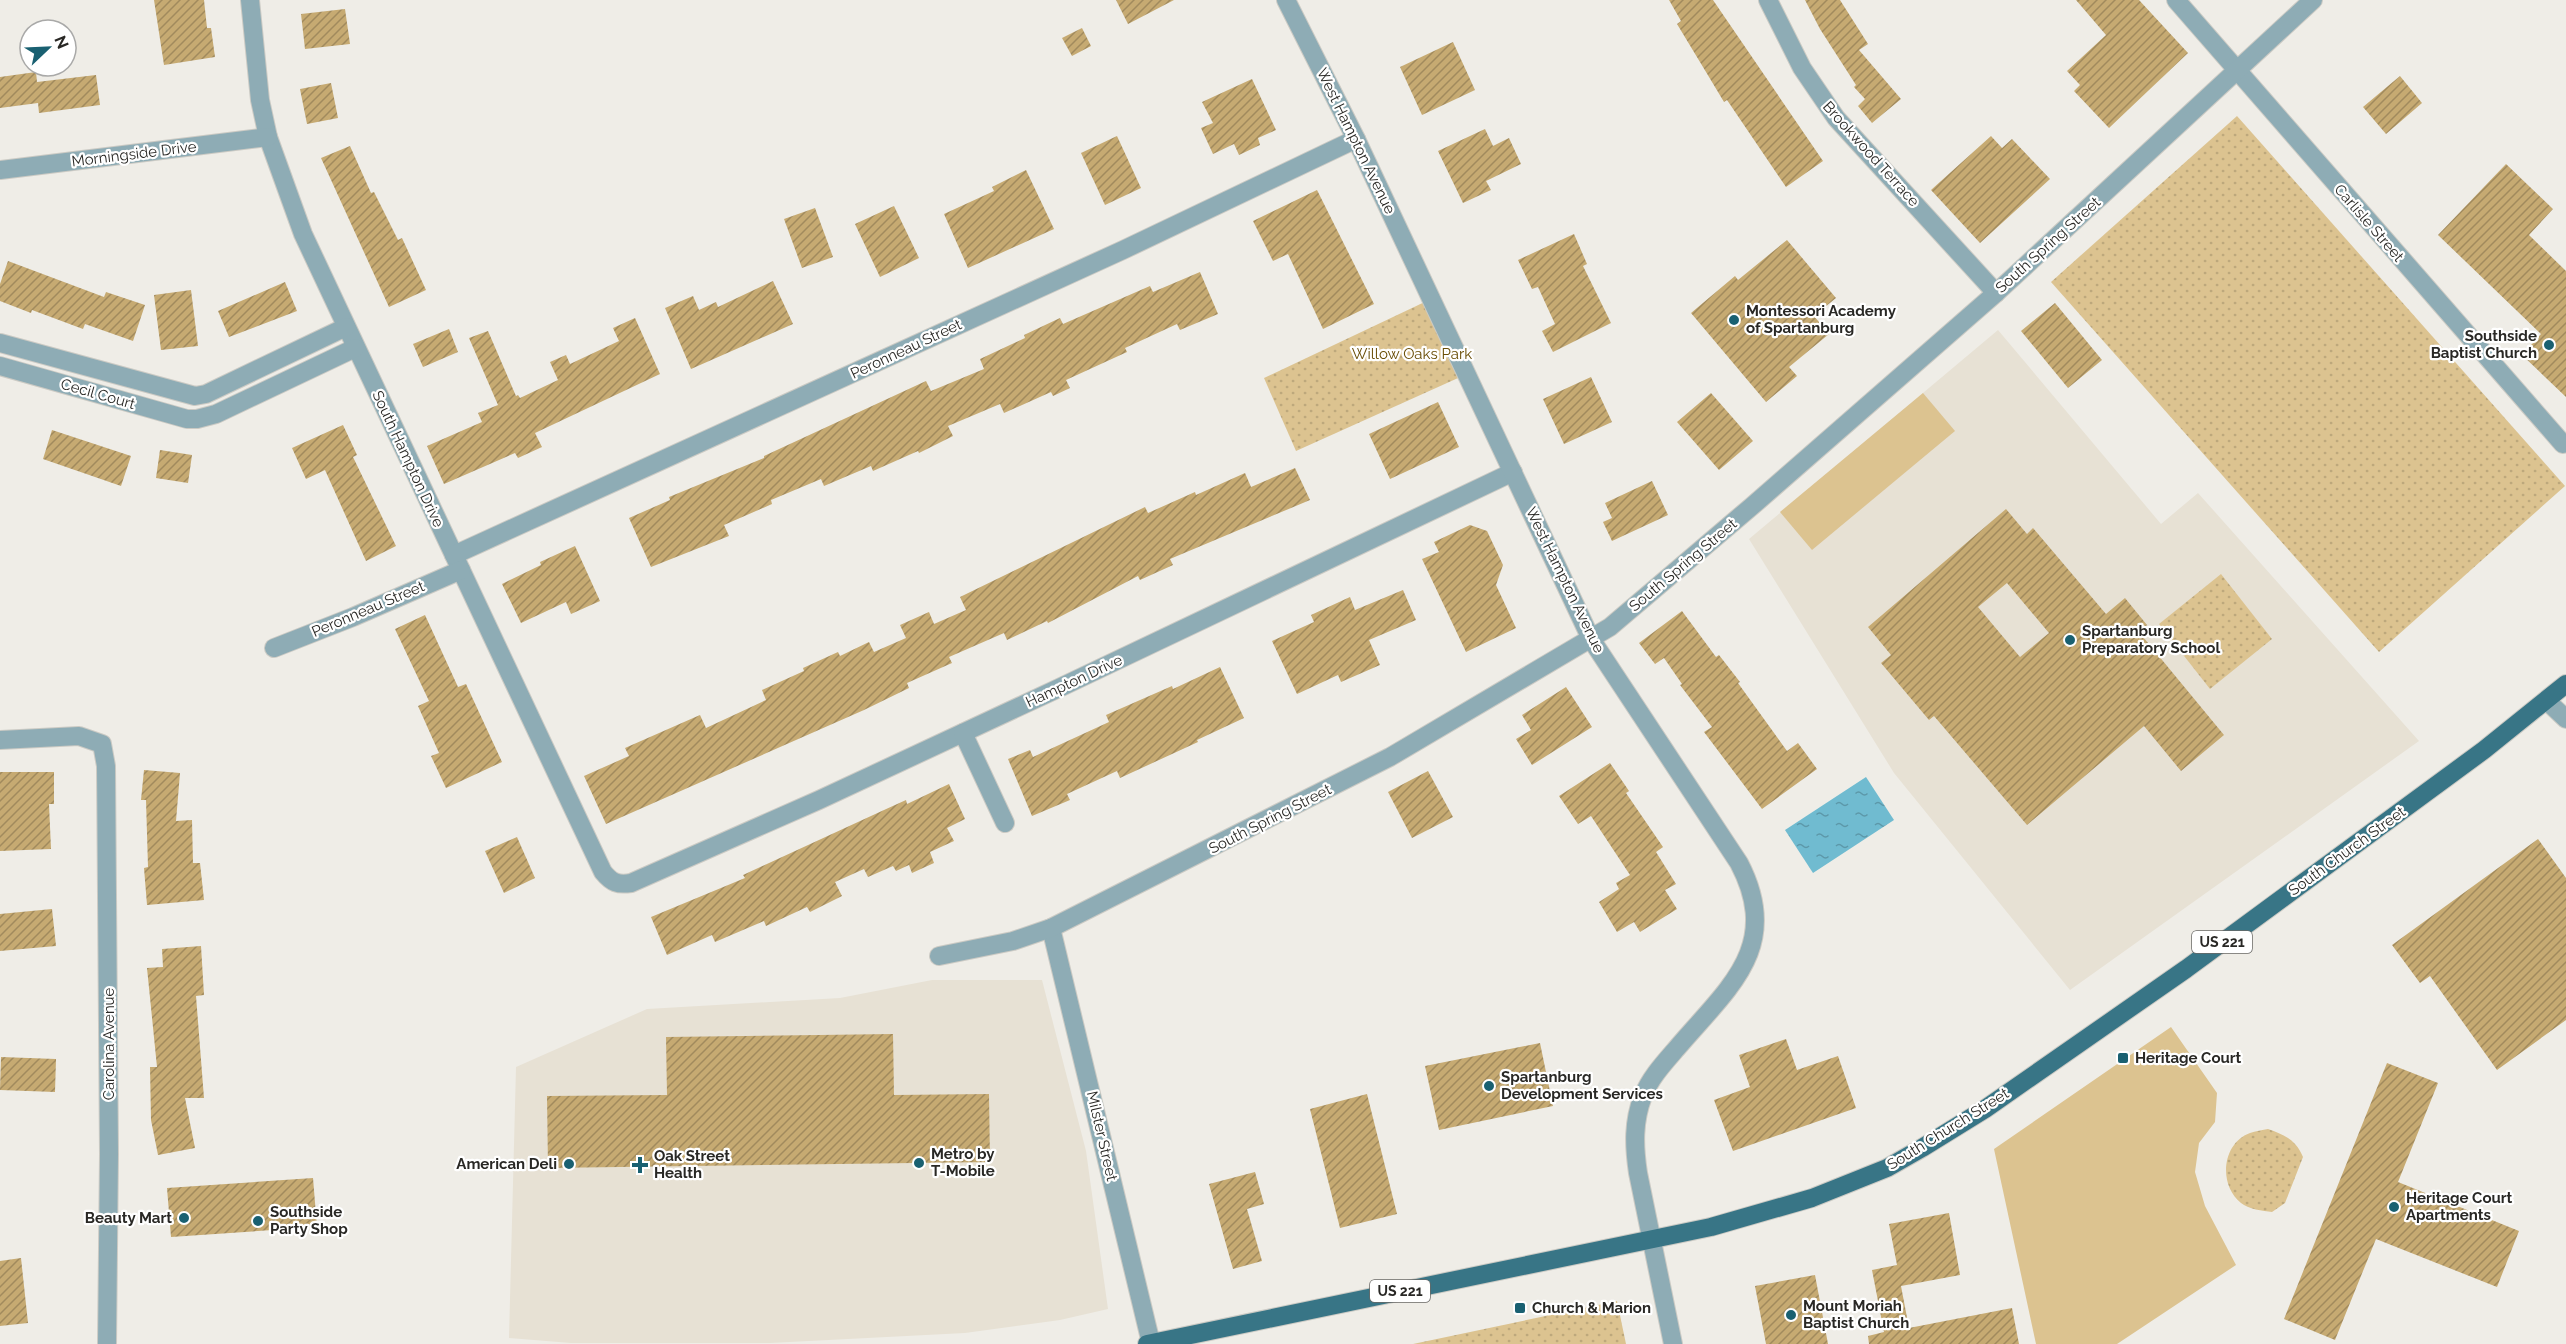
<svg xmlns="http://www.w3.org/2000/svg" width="2566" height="1344" viewBox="0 0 2566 1344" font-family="Raleway,sans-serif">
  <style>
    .built { fill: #e7e1d4 }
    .grass { fill: url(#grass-dots) }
    .garden { fill: #dcc390 }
    .water { fill: url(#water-ripples) }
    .building { fill: url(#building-hatch); fill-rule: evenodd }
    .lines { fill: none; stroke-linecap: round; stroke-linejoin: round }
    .minor-casing { stroke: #cbcac4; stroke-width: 20 }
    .major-casing { stroke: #cbcac4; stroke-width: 20 }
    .minor { stroke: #8eacb5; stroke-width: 18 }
    .major { stroke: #387586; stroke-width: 18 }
    .poi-dot { fill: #196071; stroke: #fff; stroke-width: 2 }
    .labels { text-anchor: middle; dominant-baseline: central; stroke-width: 4.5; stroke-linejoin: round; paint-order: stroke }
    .shield { fill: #fff; stroke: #696866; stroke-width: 1.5 }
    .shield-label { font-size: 14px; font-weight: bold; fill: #292825 }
    .street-label { font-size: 15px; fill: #292825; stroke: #fff }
    .poi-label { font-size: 15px; font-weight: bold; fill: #292825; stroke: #fff; text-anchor: start }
    .park-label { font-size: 15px; fill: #694d05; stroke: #fff }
  </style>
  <defs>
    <pattern id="grass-dots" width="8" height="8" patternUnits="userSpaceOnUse" patternTransform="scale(1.5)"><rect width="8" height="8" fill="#dcc390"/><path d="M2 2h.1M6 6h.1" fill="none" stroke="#bda87c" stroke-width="1.8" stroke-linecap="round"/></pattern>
    <pattern id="water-ripples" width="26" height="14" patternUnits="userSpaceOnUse" patternTransform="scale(1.5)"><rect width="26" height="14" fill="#70bbd0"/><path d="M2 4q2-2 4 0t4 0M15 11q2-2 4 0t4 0" fill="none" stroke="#5c98a9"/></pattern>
    <pattern id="building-hatch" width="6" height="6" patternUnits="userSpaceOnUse" patternTransform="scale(1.5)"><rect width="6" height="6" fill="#c6aa72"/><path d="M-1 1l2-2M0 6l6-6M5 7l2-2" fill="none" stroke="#a18a5d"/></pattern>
  </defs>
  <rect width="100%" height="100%" fill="#efede7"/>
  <g class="built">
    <path d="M1998 330 2161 524 2198 493 2419 741 2070 990 1894 773 1749 539Z"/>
    <path d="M932 980H1042L1086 1151 1108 1309 1060 1320 965 1333 770 1343H571L509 1338 516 1067 647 1009 840 998Z"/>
  </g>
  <g class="grass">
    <path d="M2237 116 2565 486 2379 652 2051 282Z"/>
    <path d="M1431 299 1467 374 1296 451 1264 378Z"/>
    <path d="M2221 574 2272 639 2210 689 2159 624Z"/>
    <path d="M2268 1129C2285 1135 2296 1140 2303 1157L2285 1203 2272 1212C2263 1211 2248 1209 2241 1203 2218 1185 2222 1143 2250 1133 2255 1131 2263 1130 2268 1129Z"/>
    <path d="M1617 1301 1626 1344H1413Z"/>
  </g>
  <g class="garden">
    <path d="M1923 393 1955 431 1812 550 1780 512Z"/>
    <path d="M2171 1027 2217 1093 2215 1122 2199 1143 2195 1172 2205 1206 2236 1265 2117 1344H2036L1994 1149Z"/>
  </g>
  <path class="water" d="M1866 777 1894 820 1813 873 1785 830Z"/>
  <g class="building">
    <path d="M154 0H204L207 28H211L215 57 164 65Z"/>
    <path d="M1116 0H1174L1128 24Z"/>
    <path d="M1669 0H1713L1823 161 1786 187 1727 100 1724 102 1706 72 1677 24 1681 21Z"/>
    <path d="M1805 0H1840L1868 44 1859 50 1901 99 1872 123 1858 106 1865 99 1854 87 1856 85 1820 29Z"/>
    <path d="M2076 0H2139L2188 53 2109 128 2074 91 2080 85 2067 71 2106 35Z"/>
    <path d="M345 9 350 44 305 49 301 14Z"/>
    <path d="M1082 28 1091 46 1072 56 1062 38Z"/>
    <path d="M1453 42 1475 90 1422 115 1400 67Z"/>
    <path d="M36 72 37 82 96 75 100 105 39 113 38 103 0 108V77Z"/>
    <path d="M2400 76 2422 103 2386 134 2363 107Z"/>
    <path d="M1252 79 1276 130 1258 138 1260 145 1239 155 1234 144 1213 154 1201 128 1213 123 1202 102Z"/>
    <path d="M331 83 338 118 307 124 300 89Z"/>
    <path d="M1485 129 1493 146 1509 138 1521 164 1486 181 1491 190 1463 203 1438 151Z"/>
    <path d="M1117 136 1141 188 1105 205 1081 153Z"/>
    <path d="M1991 136 2002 148 2012 139 2050 179 1980 243 1931 190Z"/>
    <path d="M350 146 371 193 374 192 398 240 402 238 426 290 389 307 321 158Z"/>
    <path d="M2506 164 2553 209 2529 235 2566 271V397L2522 355 2541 334 2438 235Z"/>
    <path d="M1026 170 1054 229 968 268 944 214 994 191 992 187Z"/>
    <path d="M1317 190 1374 304 1323 329 1288 254 1273 261 1253 221Z"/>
    <path d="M894 206 919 258 880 277 855 224Z"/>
    <path d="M815 208 833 257 802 268 784 219Z"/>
    <path d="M1574 234 1587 264 1583 266 1611 323 1553 352 1542 331 1555 324 1538 287 1532 289 1518 260Z"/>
    <path d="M1787 240 1836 298 1814 316 1829 334 1789 367 1797 376 1766 402 1691 313 1735 276 1738 280Z"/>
    <path d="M8 261 104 297 106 292 145 305 133 341 85 324 83 329 32 310 31 313 0 301V284Z"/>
    <path d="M1200 272 1218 314 1180 330 1177 324 1125 348 1127 352 1066 380 1070 388 1053 396 1051 392 1004 413 1000 404 948 426 953 436 919 453 918 451 873 471 871 466 824 486 821 479 771 500 772 504 724 525 729 536 651 567 629 518 670 500 669 497 764 458V456L926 381 931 391 984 369 980 359 1025 338 1024 335 1060 318 1063 324 1150 286 1153 292Z"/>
    <path d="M773 281 793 324 691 369 665 308 693 296 699 310 716 302 718 307Z"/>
    <path d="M285 282 297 311 229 337 218 311Z"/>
    <path d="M191 290 198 346 161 350 154 295Z"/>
    <path d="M2055 303 2102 360 2068 388 2021 331Z"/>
    <path d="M635 318 660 374 535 433 542 447 518 458 515 453 444 484 427 446 482 422 478 413 498 405 469 338 488 331 516 396 518 395 520 398 558 380 550 362 566 355 570 364 619 341 613 328Z"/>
    <path d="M449 329 458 352 423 367 413 344Z"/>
    <path d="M1591 377 1612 422 1564 444 1543 399Z"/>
    <path d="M1711 393 1753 441 1719 470 1677 422Z"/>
    <path d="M1438 402 1459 447 1390 479 1369 434Z"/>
    <path d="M343 425 357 455 353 457 396 546 366 561 325 470 306 479 292 448Z"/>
    <path d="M52 430 131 456 121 486 43 459Z"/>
    <path d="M160 450 192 455 188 483 156 478Z"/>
    <path d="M1295 468 1310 500 1170 559 1173 565 1140 580 1138 576 1048 623 1047 621 1007 640 1004 633 949 657 952 663 907 683 909 688 864 710 606 824 584 776 629 756 625 748 700 715 706 728 766 700 762 690 804 671 803 668 838 652 840 656 869 642 874 652 906 638 900 625 929 612 934 624 966 610 960 597 1145 507 1148 513 1195 492 1196 495 1245 473 1251 487Z"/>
    <path d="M1652 481 1668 515 1612 541 1603 522 1612 518 1605 503Z"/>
    <path d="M2006 509 2027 534 2033 528 2106 614 2125 598 2147 625 2139 632 2224 735 2181 771 2144 726 2027 825 1934 716 1929 720 1881 663 1891 655 1868 627ZM2007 583 2049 633 2020 657 1978 607Z"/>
    <path d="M1470 525 1487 531 1503 565 1496 585 1516 628 1466 652 1422 559 1439 552 1434 542Z"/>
    <path d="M575 546 600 601 571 614 566 602 521 623 502 584 541 565 540 562Z"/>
    <path d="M1403 590 1416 620 1369 640 1380 665 1341 682 1338 675 1297 694 1272 641 1314 622 1311 615 1350 597 1355 610Z"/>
    <path d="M1682 611 1716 657 1719 655 1740 682 1738 683 1787 751 1798 743 1817 769 1762 809 1704 732 1712 727 1680 685 1682 684 1664 658 1655 664 1639 643Z"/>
    <path d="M425 615 458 687 466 684 502 762 446 788 431 756 439 753 418 706 429 701 395 629Z"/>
    <path d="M1220 667 1244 718 1197 740 1198 742 1120 778 1117 771 1067 794 1070 800 1032 816 1008 759 1030 750 1033 757 1109 722 1106 715 1172 686 1173 689Z"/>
    <path d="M1566 687 1592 727 1532 765 1516 739 1531 730 1522 715Z"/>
    <path d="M1610 763 1629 791 1626 793 1663 847 1656 852 1676 884 1665 890 1677 909 1640 932 1634 922 1617 932 1599 902 1619 889 1616 883 1630 875 1591 816 1578 824 1559 796Z"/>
    <path d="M144 770 180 773 176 821 192 820 193 863H200L204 900 147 905 144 868 148 867 146 800H141Z"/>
    <path d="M1428 771 1453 817 1412 838 1388 792Z"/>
    <path d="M0 772H54V804H49L51 849 0 851Z"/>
    <path d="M949 784 965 819 947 828 954 841 930 852 934 863 912 873 909 865 896 871 893 866 868 877 864 869 835 882 842 896 810 912 807 907 766 926 764 921 715 942 712 935 667 955 651 917 745 878 743 875 884 810 906 800 907 804Z"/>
    <path d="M517 837 535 878 504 893 485 851Z"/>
    <path d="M2538 839 2566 878V1020L2497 1070 2430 976 2420 983 2392 945Z"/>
    <path d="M52 909 56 946 0 951V914Z"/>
    <path d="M201 946 204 995 196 996 204 1098H185L195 1148 158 1155 151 1120 150 1067H157L147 968 163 967 162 949Z"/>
    <path d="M893 1034 894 1095 989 1094 990 1162 548 1168 547 1096 667 1095 666 1037Z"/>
    <path d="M1786 1039 1797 1070 1838 1056 1856 1108 1733 1151 1714 1100 1750 1087 1739 1055Z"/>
    <path d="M1540 1043 1553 1106 1439 1130 1425 1066Z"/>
    <path d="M1 1057 56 1059 55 1092 0 1090Z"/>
    <path d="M2387 1063 2438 1083 2398 1182 2519 1231 2497 1287 2376 1239 2335 1340 2284 1319Z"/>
    <path d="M1367 1094 1397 1214 1340 1228 1310 1109Z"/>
    <path d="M1255 1172 1264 1204 1247 1209 1262 1261 1233 1269 1209 1184Z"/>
    <path d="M313 1178 317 1227 171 1237 167 1188Z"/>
    <path d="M1949 1213 1960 1275 1901 1286 1909 1328 2012 1308 2019 1344H1869L1868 1336 1884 1332 1872 1270 1897 1265 1889 1224Z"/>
    <path d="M21 1258 28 1323 0 1326V1261Z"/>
    <path d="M1815 1275 1828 1344H1766L1755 1286Z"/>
  </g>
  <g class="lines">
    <defs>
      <g id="minor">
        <path d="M250 0 260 100 268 137 303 234 603 872C612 883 618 885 631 883L819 800 1059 688 1513 472"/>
        <path d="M1286 0 1356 139 1591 639 1739 863C1783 947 1728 988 1677 1048 1664 1063 1650 1078 1643 1096 1633 1122 1634 1146 1638 1173L1673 1344"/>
        <path d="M1768 0 1802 68 1836 118 1996 293"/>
        <path d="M2176 0 2563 444"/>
        <path d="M0 170 268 137"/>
        <path d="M0 343 195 396 206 394 346 327"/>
        <path d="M0 366 187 419H197L216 414 355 348"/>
        <path d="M454 555 1123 250 1356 139"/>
        <path d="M274 648 353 617 461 570"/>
        <path d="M2547 701 2566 719"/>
        <path d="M963 733 1005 823"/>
        <path d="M0 740 79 736 102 744 106 766 109 1154 107 1344"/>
        <path d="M1051 928 1151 1343"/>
        <path d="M939 956 1013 941 1051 928 1390 757 1610 627 1751 507 1996 293 2313 0"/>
      </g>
      <path id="major" d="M1147 1344 1711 1227 1812 1198 1887 1168 1922 1148 1985 1109 2186 969 2484 750 2566 684"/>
    </defs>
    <use href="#minor" class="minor-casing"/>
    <use href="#major" class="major-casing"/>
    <use href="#minor" class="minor"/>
    <use href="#major" class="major"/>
  </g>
  <g class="poi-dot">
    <circle cx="1734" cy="320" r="6"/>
    <circle cx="2549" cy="345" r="6"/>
    <circle cx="2070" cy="640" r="6"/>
    <rect x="2117" y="1052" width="12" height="12" rx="3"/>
    <circle cx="1489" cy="1086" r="6"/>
    <circle cx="919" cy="1163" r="6"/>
    <circle cx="569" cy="1164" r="6"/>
    <path d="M637 1156h6v6h6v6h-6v6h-6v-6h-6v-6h6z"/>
    <circle cx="2394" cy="1207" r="6"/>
    <circle cx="184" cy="1218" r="6"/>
    <circle cx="258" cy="1221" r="6"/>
    <rect x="1514" y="1302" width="12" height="12" rx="3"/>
    <circle cx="1791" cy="1315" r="6"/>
  </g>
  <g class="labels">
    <g class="shield">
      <rect x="2192" y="931" width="60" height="22" rx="4.5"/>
      <rect x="1370" y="1280" width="60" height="22" rx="4.5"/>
    </g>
    <g class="shield-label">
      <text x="2222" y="942">US 221</text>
      <text x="1400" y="1291">US 221</text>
    </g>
    <g class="street-label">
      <text transform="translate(1356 141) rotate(64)">West Hampton Avenue</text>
      <text transform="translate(134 154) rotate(-7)">Morningside Drive</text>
      <text transform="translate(1871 154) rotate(48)">Brookwood Terrace</text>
      <text transform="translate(2369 223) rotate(49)">Carlisle Street</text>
      <text transform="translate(2048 245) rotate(-42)">South Spring Street</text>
      <text transform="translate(906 349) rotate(-25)">Peronneau Street</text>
      <text transform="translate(98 394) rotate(16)">Cecil Court</text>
      <text transform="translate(408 459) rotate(65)">South Hampton Drive</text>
      <text transform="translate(1683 565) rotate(-40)">South Spring Street</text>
      <text transform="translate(1565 580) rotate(64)">West Hampton Avenue</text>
      <text transform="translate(368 609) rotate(-23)">Peronneau Street</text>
      <text transform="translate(1074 681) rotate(-25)">Hampton Drive</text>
      <text transform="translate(1270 819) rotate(-27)">South Spring Street</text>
      <text transform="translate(2347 851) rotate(-36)">South Church Street</text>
      <text transform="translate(109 1044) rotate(-90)">Carolina Avenue</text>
      <text transform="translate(1948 1129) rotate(-32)">South Church Street</text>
      <text transform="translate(1102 1136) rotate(77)">Milster Street</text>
    </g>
    <g class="poi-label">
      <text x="1746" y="311">Montessori Academy<tspan x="1746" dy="17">of Spartanburg</tspan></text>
      <text x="2537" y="336" text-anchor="end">Southside<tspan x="2537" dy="17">Baptist Church</tspan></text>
      <text x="2082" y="631">Spartanburg<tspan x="2082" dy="17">Preparatory School</tspan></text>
      <text x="2135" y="1058">Heritage Court</text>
      <text x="1501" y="1077">Spartanburg<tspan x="1501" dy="17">Development Services</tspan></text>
      <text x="931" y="1154">Metro by<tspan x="931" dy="17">T-Mobile</tspan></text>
      <text x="654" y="1156">Oak Street<tspan x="654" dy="17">Health</tspan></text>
      <text x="557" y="1164" text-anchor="end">American Deli</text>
      <text x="2406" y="1198">Heritage Court<tspan x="2406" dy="17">Apartments</tspan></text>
      <text x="270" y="1212">Southside<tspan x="270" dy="17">Party Shop</tspan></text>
      <text x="172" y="1218" text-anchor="end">Beauty Mart</text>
      <text x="1803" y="1306">Mount Moriah<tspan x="1803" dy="17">Baptist Church</tspan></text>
      <text x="1532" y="1308">Church &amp; Marion</text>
    </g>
    <g class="park-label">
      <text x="1412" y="354">Willow Oaks Park</text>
    </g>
  </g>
  <g transform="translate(48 48) rotate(67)"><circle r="28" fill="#ffffff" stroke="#a9a9a8" stroke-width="1.5"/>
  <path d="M0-4.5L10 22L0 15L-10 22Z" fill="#196071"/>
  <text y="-9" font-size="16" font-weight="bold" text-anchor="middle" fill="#292825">N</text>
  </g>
</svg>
